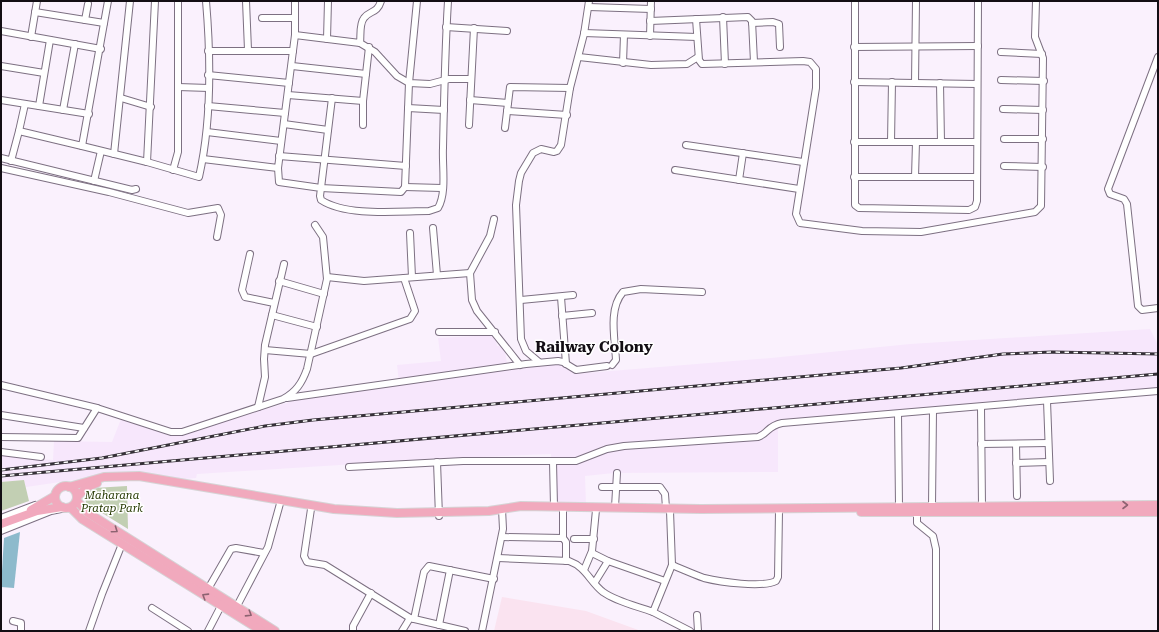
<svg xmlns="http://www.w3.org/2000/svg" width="1159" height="632" viewBox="0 0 1159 632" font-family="'Roboto Serif',serif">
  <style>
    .built { fill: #f7e7fc }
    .education { fill: #fae3f0 }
    .green { fill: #c2cfb3 }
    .water { fill: #8dbacc }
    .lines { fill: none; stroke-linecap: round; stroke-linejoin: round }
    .minor-casing { stroke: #7d7082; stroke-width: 8 }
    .major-casing { stroke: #d5d4d5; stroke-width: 10 }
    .minor { stroke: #fff; stroke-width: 6 }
    .major { stroke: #f1a9bd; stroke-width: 8 }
    .rail-casing { stroke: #353037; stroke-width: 3 }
    .rail { stroke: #fff; stroke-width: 1.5; stroke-dasharray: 4.5; stroke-linecap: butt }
    .oneway { stroke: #8d6371 }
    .labels { text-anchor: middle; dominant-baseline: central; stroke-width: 3; stroke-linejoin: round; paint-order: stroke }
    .park-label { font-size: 11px; font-style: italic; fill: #253800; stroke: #fff }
    .district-label { font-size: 15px; font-weight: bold; fill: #130e14; stroke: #fff }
  </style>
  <rect width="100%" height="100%" fill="#faf1fd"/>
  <path class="built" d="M1150 329 1158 345V388L778 421V472L614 473 585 476 586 504 553 502 551 454 433 459 197 474 196 478 172 480 171 476 137 474 88 478 26 487 24 480 1 482V456L53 460 54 441 112 442 121 419 169 433 194 430 314 395 399 382 397 365 441 361 438 338 495 335 497 346H504L508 369 558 362 574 374 771 358 910 344Z"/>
  <path class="education" d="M502 597 586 611 641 631H494Z"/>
  <g class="green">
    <path d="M24 480 29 501 1 511V482Z"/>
    <path d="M127 486 128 529 86 503 85 496 94 488Z"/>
  </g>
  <path class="water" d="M20 532 14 588 1 587 4 538Z"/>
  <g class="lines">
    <defs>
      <g id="minor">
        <path d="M246 1 248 50"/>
        <path d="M855 1V205L859 208 969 210 975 207 977 201 978 1"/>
        <path d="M589 7 651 9"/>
        <path d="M35 12 104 23"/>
        <path d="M723 17 725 64"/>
        <path d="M262 18H295"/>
        <path d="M696 19 699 60 702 64 803 61 810 62 816 69V88L796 214 800 223 862 231 921 232 1035 212 1041 206 1043 58 1035 37 1036 1"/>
        <path d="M85 20 88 4"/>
        <path d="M650 21 748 17 752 21 754 62"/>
        <path d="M752 23 773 22 779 24 780 47"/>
        <path d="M446 27 507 31"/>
        <path d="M1 31 101 49"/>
        <path d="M584 33 697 37"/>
        <path d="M295 35V1"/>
        <path d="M650 36 651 1"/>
        <path d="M31 37 37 1"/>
        <path d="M327 39 328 1"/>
        <path d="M360 43 375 52 397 76 409 83 430 84 449 79H471"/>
        <path d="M854 47 978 46"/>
        <path d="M208 51H293"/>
        <path d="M1001 52 1042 54"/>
        <path d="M579 57 651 65 687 64 698 57"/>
        <path d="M1158 57 1108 189 1110 194 1124 199 1127 204 1138 306 1142 310 1158 308"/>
        <path d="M623 63 624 35"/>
        <path d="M1 66 44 73"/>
        <path d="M292 66 366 74"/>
        <path d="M208 75 289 83"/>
        <path d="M1001 80 1044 81"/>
        <path d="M854 82 977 84"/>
        <path d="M915 83 916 1"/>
        <path d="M940 83 941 142"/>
        <path d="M178 87 209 88"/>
        <path d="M288 95 363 101"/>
        <path d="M121 98 151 107"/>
        <path d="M332 98 321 188 401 192 405 187 409 83 417 1"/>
        <path d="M1 100 89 114"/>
        <path d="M470 100 508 103"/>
        <path d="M39 106 50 40"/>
        <path d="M208 106 285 113"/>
        <path d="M408 108 444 110"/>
        <path d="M1003 109 1043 110"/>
        <path d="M63 110 75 44"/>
        <path d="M507 111 567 115"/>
        <path d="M284 124 328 130"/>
        <path d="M363 125V101L369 47"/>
        <path d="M469 125 474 28"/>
        <path d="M505 128 510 87 570 88"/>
        <path d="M19 131 25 104"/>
        <path d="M207 132 281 141"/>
        <path d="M1004 139H1043"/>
        <path d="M854 142H977"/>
        <path d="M891 142 892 82"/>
        <path d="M686 145 803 162"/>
        <path d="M82 146 147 162 199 177C212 120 211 59 206 1"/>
        <path d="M114 154 130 1"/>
        <path d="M279 156 406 166"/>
        <path d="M1 158 132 190 136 189"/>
        <path d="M203 159 278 168 295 35 360 43C361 36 359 24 364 18 370 10 377 14 381 1"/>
        <path d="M11 161 19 131 82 146 108 1"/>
        <path d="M147 162 155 1"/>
        <path d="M1004 166 1043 167"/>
        <path d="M1 168 109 192 188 213 218 208 221 215 217 237"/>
        <path d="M278 168 279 182 321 188 320 196 321 200C347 217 399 211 429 211L438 208C447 193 442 165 443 148 444 99 445 50 448 1"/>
        <path d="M173 170 178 152V1"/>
        <path d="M675 170 799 189"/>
        <path d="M854 177H977"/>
        <path d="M915 177 916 142"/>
        <path d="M739 180 743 153"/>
        <path d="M94 181 101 151"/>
        <path d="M405 187 442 188"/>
        <path d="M494 219 490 236 470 273 472 300 477 311 520 365"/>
        <path d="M433 228 437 275"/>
        <path d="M410 233 412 277"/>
        <path d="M250 254 242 290 245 297 274 303"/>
        <path d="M327 277 364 281 470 273"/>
        <path d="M279 281 324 294"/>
        <path d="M561 297 566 364"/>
        <path d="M521 300 573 295"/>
        <path d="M272 315 317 327"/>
        <path d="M562 316 592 313"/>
        <path d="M439 332H495"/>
        <path d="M265 350 311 354 410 319 415 311 404 278"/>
        <path d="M539 362 526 351 521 339 516 205 519 181 521 173 533 153 541 149 554 152 557 151 561 145 570 88 584 34 589 1"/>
        <path d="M612 365 616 360C615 339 608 309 623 292L641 289 702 292"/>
        <path d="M1 385 97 408"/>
        <path d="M287 398 526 364 558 361 563 362 576 370 607 366"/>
        <path d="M1047 401 1050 481"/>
        <path d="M258 407 265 377 264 359 265 345 284 264"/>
        <path d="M981 408 982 506"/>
        <path d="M898 414 899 506"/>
        <path d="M1 415 84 428"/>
        <path d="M1 437 78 438 97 408 171 432H182L283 399C296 392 302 383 307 369L327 279 323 237 315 225"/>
        <path d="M981 444 1048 443"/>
        <path d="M1016 444 1017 496"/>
        <path d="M1 452 41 457"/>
        <path d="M437 462 439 516"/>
        <path d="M553 462 554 506"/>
        <path d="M1016 463 1049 462"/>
        <path d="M349 467 463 461H576L607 449 624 446 758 437C769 433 767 426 782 423L1158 391"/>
        <path d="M602 487H660L665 494 666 508"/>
        <path d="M932 506 933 411"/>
        <path d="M615 507 617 473"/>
        <path d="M311 509 304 556 307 562 325 565 410 618 465 631"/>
        <path d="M917 509V523L933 536 936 549V631"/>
        <path d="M563 510V538L566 542V561"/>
        <path d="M1 518 35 505"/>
        <path d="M1 531 51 511 66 508"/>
        <path d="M502 537 563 538"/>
        <path d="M574 539H594"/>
        <path d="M592 553 608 561"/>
        <path d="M498 558 569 561C586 567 590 582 603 592 617 602 637 606 653 612L672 565 670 511"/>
        <path d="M672 565C682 569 693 574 704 578 720 582 762 588 776 581L778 577 779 511"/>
        <path d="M584 570 592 551 596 510"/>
        <path d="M595 582 608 561 665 581"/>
        <path d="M208 589 231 549 236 548 264 553"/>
        <path d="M237 606 268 547 281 500"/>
        <path d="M152 608 188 631"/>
        <path d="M653 612 690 631"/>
        <path d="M697 615 698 631"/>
        <path d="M414 619 424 572 429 566 494 579"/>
        <path d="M13 621 21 623V631"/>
        <path d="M439 625 450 570"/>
        <path d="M89 631 102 594 122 544"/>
        <path d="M208 631 221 606"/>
        <path d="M353 631V626L371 593"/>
        <path d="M402 631 410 618"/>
        <path d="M482 631 503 529 502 509"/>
      </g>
      <g id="major">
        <circle cx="66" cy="497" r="11"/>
        <path d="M69 487 104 477 139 476 334 509 397 513 489 511 521 506 701 509 1158 505"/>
        <path d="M77 497 87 487 97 483"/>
        <path d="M77 501 88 513 275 631"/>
        <path d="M71 508 82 519 262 631"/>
        <path d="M31 510 55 496"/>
        <path d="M861 512H1158"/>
        <path d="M1 524 37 511 62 507"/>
      </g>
    </defs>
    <use href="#minor" class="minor-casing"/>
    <use href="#major" class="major-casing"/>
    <use href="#minor" class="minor"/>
    <use href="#major" class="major"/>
    <defs>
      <g id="rail">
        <path d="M1 470 102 458 265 426 313 420 901 368 1003 354 1052 352 1158 354"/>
        <path d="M1 476 1158 374"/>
      </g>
    </defs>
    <use href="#rail" class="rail-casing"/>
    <use href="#rail" class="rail"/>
  </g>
  <defs><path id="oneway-chevron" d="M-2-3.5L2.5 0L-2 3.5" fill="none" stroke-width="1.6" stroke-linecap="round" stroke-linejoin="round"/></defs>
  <g class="oneway">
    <use href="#oneway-chevron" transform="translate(1125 505)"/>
    <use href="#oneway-chevron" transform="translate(115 530) rotate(35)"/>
    <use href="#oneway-chevron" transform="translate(205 596) rotate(-148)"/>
    <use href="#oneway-chevron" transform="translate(249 614) rotate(32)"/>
  </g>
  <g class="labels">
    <g class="park-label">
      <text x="112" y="495">Maharana<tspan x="112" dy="13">Pratap Park</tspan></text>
    </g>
    <g class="district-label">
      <text x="594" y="347">Railway Colony</text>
    </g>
  </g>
  <rect width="1159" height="632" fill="none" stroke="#130e14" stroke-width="4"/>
</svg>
